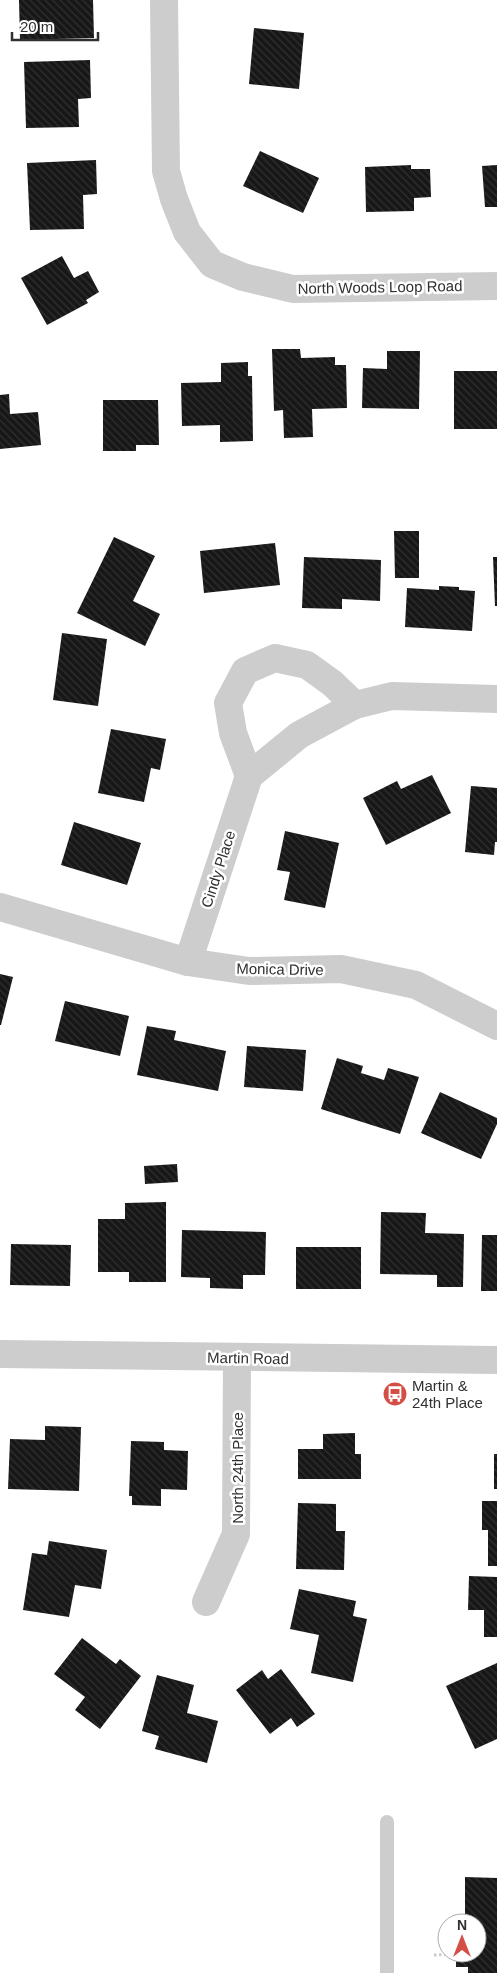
<svg xmlns="http://www.w3.org/2000/svg" width="497" height="1973" viewBox="0 0 497 1973" font-family="Helvetica,sans-serif">
  <style>
    .building { fill: url(#building-back-hatch) }
    .lines { fill: none; stroke-linecap: round; stroke-linejoin: round }
    .path { stroke: #cacaca; stroke-width: 3; stroke-dasharray: 2.5 2.5; stroke-linecap: butt }
    .service { stroke: #cdcdcd; stroke-width: 14 }
    .minor { stroke: #cdcdcd; stroke-width: 28 }
    .tertiary { stroke: #cdcdcd; stroke-width: 28 }
    .labels { text-anchor: middle; dominant-baseline: central; stroke-width: 5; stroke-linejoin: round; paint-order: stroke }
    .street-label { font-size: 15px; fill: #303030; stroke: #fff }
    .poi-label { font-size: 15px; fill: #303030; stroke: #fff; text-anchor: start }
  </style>
  <defs>
    <pattern id="building-back-hatch" width="6" height="6" patternUnits="userSpaceOnUse" patternTransform="scale(1.25)"><rect width="6" height="6" fill="#171717"/><path d="M-1 5l2 2M0 0l6 6M5-1l2 2" fill="none" stroke="#303030"/></pattern>
  </defs>
  <rect width="100%" height="100%" fill="#fff"/>
  <g class="building">
    <path d="M19 0H93L94 38 20 40Z"/>
    <path d="M254 28 304 33 299 89 249 84Z"/>
    <path d="M90 60 91 98 78 99 79 127 26 128 24 62Z"/>
    <path d="M260 151 319 178 303 213 243 186Z"/>
    <path d="M96 160 97 194 83 195 84 229 30 230 27 163Z"/>
    <path d="M411 165V169H430L431 197 414 198V211L366 212 365 167Z"/>
    <path d="M497 165V207H485L482 166Z"/>
    <path d="M62 256 74 278 88 271 99 292 86 300 88 303 47 325 21 278Z"/>
    <path d="M272 349H300L301 358 335 357V365H346L347 408 312 409 313 437 284 438 283 410 274 411Z"/>
    <path d="M387 351H420L419 409 362 408 363 368 387 369Z"/>
    <path d="M248 362V376H252L253 441 220 442V425L182 426 181 383 221 382V363Z"/>
    <rect x="454" y="371" width="43" height="58"/>
    <path d="M9 394 10 414 38 412 41 445 0 449V395Z"/>
    <path d="M103 400H158L159 445H136V451H103Z"/>
    <path d="M394 531H419V578H395Z"/>
    <path d="M114 537 155 556 133 601 160 614 145 646 77 613Z"/>
    <path d="M275 543 280 585 204 593 200 551Z"/>
    <path d="M304 557 381 560 380 601 342 599V609L302 608Z"/>
    <path d="M493 557H497V606H495Z"/>
    <path d="M439 586 459 587V590L475 591 472 631 405 627 407 588 439 590Z"/>
    <path d="M62 633 107 639 98 706 53 700Z"/>
    <path d="M111 729 166 739 160 770 151 768 144 802 98 793Z"/>
    <path d="M432 775 451 813 386 845 363 798 397 781 401 789Z"/>
    <path d="M471 786 497 788V842H495L494 855 465 852Z"/>
    <path d="M74 822 141 843 127 885 61 865Z"/>
    <path d="M285 831 339 843 325 908 284 900 290 872 277 870Z"/>
    <path d="M0 974 13 977 1 1025H0Z"/>
    <path d="M65 1001 129 1016 120 1056 55 1041Z"/>
    <path d="M147 1026 176 1031 174 1040 226 1051 218 1091 137 1075Z"/>
    <path d="M247 1046 306 1050 303 1091 244 1087Z"/>
    <path d="M337 1058 363 1066 361 1073 384 1080 388 1068 419 1077 400 1134 321 1109Z"/>
    <path d="M440 1092 497 1118V1124L481 1159 421 1133Z"/>
    <path d="M177 1164 178 1182 145 1184 144 1166Z"/>
    <path d="M166 1202V1282H129V1272H98V1219H125V1203Z"/>
    <path d="M381 1212 426 1213 425 1233 464 1234 463 1287H437V1275L380 1274Z"/>
    <path d="M182 1230 266 1232 265 1275H243V1289L210 1288V1278L181 1277Z"/>
    <path d="M482 1235H497V1291H481Z"/>
    <path d="M11 1244 71 1245 70 1286 10 1285Z"/>
    <rect x="296" y="1247" width="65" height="42"/>
    <path d="M45 1426 81 1427 79 1491 8 1489 10 1439 45 1440Z"/>
    <path d="M355 1433V1454H361V1479H298V1449H323V1434Z"/>
    <path d="M131 1441 164 1442V1450L188 1451 187 1490 161 1489V1506L132 1505V1496H129Z"/>
    <rect x="494" y="1454" width="3" height="35"/>
    <path d="M482 1501H497V1566H488V1530H482Z"/>
    <path d="M298 1503 336 1504V1531H345L344 1570 296 1569Z"/>
    <path d="M49 1541 107 1550 101 1589 75 1585 69 1617 23 1610 32 1553 47 1555Z"/>
    <path d="M469 1576 497 1577V1637H484V1610H468Z"/>
    <path d="M299 1589 356 1601 353 1616 367 1619 353 1682 311 1673 319 1635 290 1629Z"/>
    <path d="M82 1638 116 1664 120 1659 141 1676 100 1729 75 1710 85 1697 54 1674Z"/>
    <path d="M497 1663V1739L475 1749 446 1686Z"/>
    <path d="M281 1669 315 1714 297 1727 291 1718 270 1734 236 1690 262 1670 268 1679Z"/>
    <path d="M157 1675 194 1685 187 1713 218 1721 207 1763 155 1749 159 1736 142 1731Z"/>
    <path d="M465 1877 497 1878V1973H468V1967H456V1953H477V1923H465Z"/>
  </g>
  <g class="lines">
    <path class="path" d="M434 1955 456 1954"/>
    <path class="service" d="M387 1822V1973"/>
    <g class="minor">
      <path d="M164 0 166 171 174 199 187 232 212 264 243 277 293 289 497 286"/>
      <path d="M249 776 233 733 228 703 245 671 275 658 307 665 332 683 355 705"/>
      <path d="M0 907 188 962 249 971 341 969 416 985 497 1026"/>
      <path d="M188 962 249 776 299 735 355 705 392 696 497 699"/>
      <path d="M206 1602 236 1534 237 1358"/>
    </g>
    <path class="tertiary" d="M0 1354 497 1360"/>
  </g>
  <defs>
    <symbol id="bus-disc" viewBox="-11 -11 22 22"><circle r="9.5" fill="#d34e45" stroke="#fff"/><path d="M-5-6H5V4H4V6H2V4H-2V6H-4V4H-5ZM-3.5-4V0h7V-4ZM-3.5 1.2v1.5H-2V1.2ZM2 1.2v1.5H3.5V1.2Z" fill="#fff"/></symbol>
  </defs>
  <g fill-rule="evenodd">
    <use href="#bus-disc" x="381" y="1380" width="28" height="28"/>
  </g>
  <g class="labels">
    <g class="street-label">
      <text transform="translate(380 287) rotate(-1)">North Woods Loop Road</text>
      <text transform="translate(218 869) rotate(-72)">Cindy Place</text>
      <text transform="translate(280 969) rotate(1)">Monica Drive</text>
      <text transform="translate(248 1358) rotate(1)">Martin Road</text>
      <text transform="translate(237 1468) rotate(-90)">North 24th Place</text>
    </g>
    <g class="poi-label">
      <text x="412" y="1385">Martin &amp;<tspan x="412" dy="17">24th Place</tspan></text>
    </g>
  </g>
  <g transform="translate(462 1938)"><circle r="24" fill="#ffffff" stroke="#acacac"/>
  <path d="M0-4L9 19L0 12L-9 19Z" fill="#d34e45"/>
  <text y="-8" font-size="14" font-weight="bold" text-anchor="middle" fill="#303030">N</text>
  </g>
  <path d="M12 32v8h86v-8" fill="none" stroke="#303030" stroke-width="2.5"/>
  <text x="20" y="32" font-size="15" fill="#303030" stroke="#ffffff" stroke-width="4" paint-order="stroke">20 m</text>
</svg>
